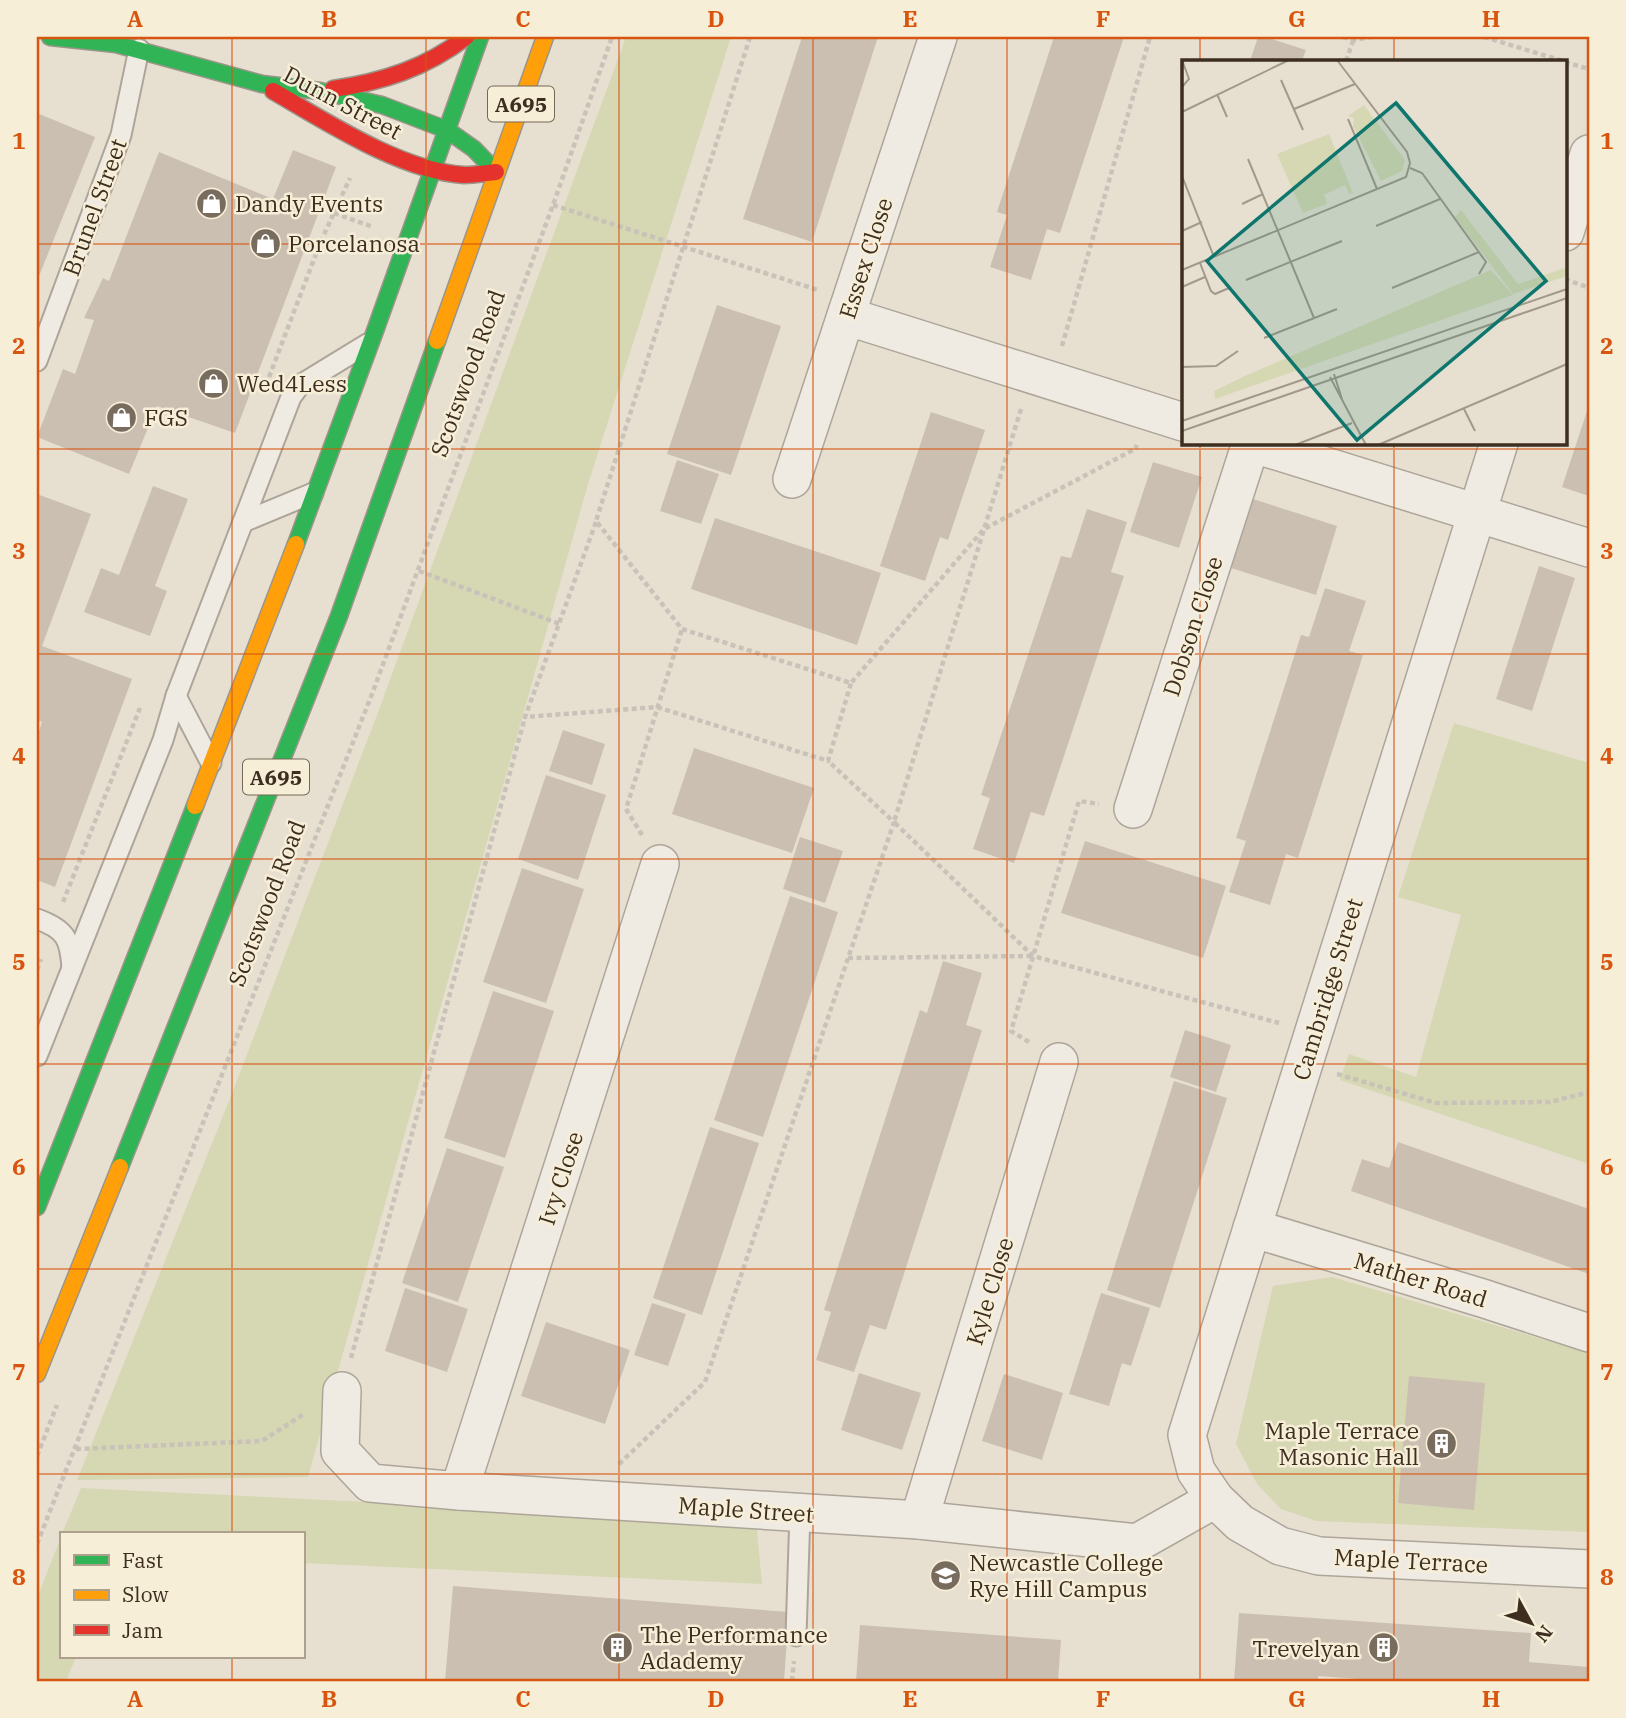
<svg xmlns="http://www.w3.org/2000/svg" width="1626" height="1718" viewBox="0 0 1626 1718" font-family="'IBM Plex Serif',serif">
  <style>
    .green { fill: #d6d7b3 }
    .building { fill: #cbbfb2 }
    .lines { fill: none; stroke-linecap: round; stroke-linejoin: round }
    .lane-casing { stroke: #ada599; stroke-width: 23 }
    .street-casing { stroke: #ada599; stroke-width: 40 }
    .fast-casing { stroke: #9c958a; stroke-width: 19 }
    .slow-casing { stroke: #9c958a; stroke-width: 19 }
    .jam-casing { stroke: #9c958a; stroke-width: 19 }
    .path { stroke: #c8c2b9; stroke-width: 4.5; stroke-dasharray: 5 3.5; stroke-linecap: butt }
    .lane { stroke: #efebe3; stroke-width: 19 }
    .street { stroke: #efebe3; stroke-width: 37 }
    .fast { stroke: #30b455; stroke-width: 16 }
    .slow { stroke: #ff9f0a; stroke-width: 16 }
    .jam { stroke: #e5322d; stroke-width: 16 }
    .grid { fill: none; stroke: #d7550e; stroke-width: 2; stroke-opacity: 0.55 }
    .labels { text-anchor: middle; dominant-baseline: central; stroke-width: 5; stroke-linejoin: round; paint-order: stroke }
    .shield { fill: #f7eed8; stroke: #756857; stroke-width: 2 }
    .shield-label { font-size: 21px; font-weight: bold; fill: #3d2e20 }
    .street-label { font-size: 23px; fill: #3d2e20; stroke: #f7eed8 }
    .poi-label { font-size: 23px; fill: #3d2e20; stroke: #f7eed8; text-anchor: start }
    .inset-road { fill: none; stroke: #a3998a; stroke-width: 2 }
    .view { fill: #0f766e; fill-opacity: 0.15; stroke: #0f766e; stroke-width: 3.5 }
    .inset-edge { fill: none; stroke: #3d2e20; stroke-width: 3.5 }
    .neatline { fill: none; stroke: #d7550e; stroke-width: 2.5 }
    .grid-label { font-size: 23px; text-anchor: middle; font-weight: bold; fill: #d7550e }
  </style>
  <rect width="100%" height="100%" fill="#e7e0d1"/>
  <g class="green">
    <path d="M626 37H731L588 484 308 1477 77 1480 231 1096 377 715Z"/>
    <path d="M1454 723 1589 763V1164L1340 1080 1349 1054 1416 1077 1461 915 1398 897Z"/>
    <path d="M1332 1277 1589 1353V1532L1316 1521 1281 1509 1257 1484 1236 1444 1273 1286Z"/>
    <path d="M81 1488 756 1521 762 1584 303 1563V1534H62Z"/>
    <path d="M61 1537V1657H76L66 1681H37V1598Z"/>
  </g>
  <g class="building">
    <path d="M802 37H878L812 242 743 219Z"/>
    <path d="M1054 37H1124L1060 233 1047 229 1031 280 990 267 1007 215 997 212Z"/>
    <path d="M1258 37H1265L1306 50 1302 61H1250Z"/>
    <path d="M37 113 95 137 37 281Z"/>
    <path d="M293 150 336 167 235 433 157 406 129 474 37 437 63 369 75 374 94 320 84 318 103 278 109 281 159 152 273 199Z"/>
    <path d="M717 305 781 326 731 475 667 454Z"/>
    <path d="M1589 405V496L1562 487Z"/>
    <path d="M931 412 985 430 948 540 940 537 925 581 880 566Z"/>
    <path d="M677 460 719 474 701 524 660 511Z"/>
    <path d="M1153 462 1202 477 1179 548 1130 532Z"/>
    <path d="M153 486 188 499 155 586 167 591 150 636 84 612 101 568 119 575Z"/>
    <path d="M37 494 91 514 42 646 132 679 55 887 37 880V737L42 722 37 720Z"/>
    <path d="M1253 499 1337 526 1316 595 1231 568Z"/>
    <path d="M1087 509 1127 522 1111 572 1124 576 1044 816 1031 812 1014 863 973 849 990 798 981 795 1061 556 1071 558Z"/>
    <path d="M715 518 881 573 857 645 691 589Z"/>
    <path d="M1539 566 1575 578 1532 711 1496 699Z"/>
    <path d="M1325 588 1366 601 1349 651 1363 655 1298 858 1286 854 1270 905 1229 892 1246 841 1236 838 1301 635 1309 637Z"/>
    <path d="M563 730 605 744 592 785 549 771Z"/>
    <path d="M694 748 814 788 792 853 672 814Z"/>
    <path d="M546 775 606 795 578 880 518 859Z"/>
    <path d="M800 837 843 851 825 903 783 889Z"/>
    <path d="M1085 841 1226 886 1203 958 1061 913Z"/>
    <path d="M522 868 584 889 546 1003 483 982Z"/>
    <path d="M790 896 838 912 763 1137 714 1120Z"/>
    <path d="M943 961 982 973 966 1025 982 1030 886 1330 870 1325 854 1372 816 1360 831 1312 824 1310 920 1010 927 1013Z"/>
    <path d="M493 991 554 1011 505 1158 444 1138Z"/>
    <path d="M1185 1030 1231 1045 1216 1092 1170 1077Z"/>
    <path d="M1174 1081 1227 1098 1160 1308 1107 1290Z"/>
    <path d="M710 1127 759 1143 702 1315 653 1298Z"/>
    <path d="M1398 1142 1589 1209V1274L1351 1191 1362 1159 1389 1168Z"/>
    <path d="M447 1148 504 1167 458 1302 402 1283Z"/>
    <path d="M405 1288 468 1309 447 1372 385 1351Z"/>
    <path d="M1101 1293 1150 1308 1131 1366 1122 1363 1109 1406 1069 1394Z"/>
    <path d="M652 1303 686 1314 668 1366 634 1355Z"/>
    <path d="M546 1322 630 1350 605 1424 521 1396Z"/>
    <path d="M859 1373 921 1393 902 1450 841 1430Z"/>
    <path d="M1004 1374 1063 1393 1042 1460 982 1441Z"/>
    <path d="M1409 1376 1485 1383 1474 1510 1398 1503Z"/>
    <path d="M453 1586 789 1612 784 1681H445Z"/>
    <path d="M1239 1613 1531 1633 1529 1662 1589 1667V1681H1384L1318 1676V1681H1234Z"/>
    <path d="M860 1625 1061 1640 1058 1681H856Z"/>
  </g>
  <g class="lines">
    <defs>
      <g id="lane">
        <path d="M37 361 121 135 139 49"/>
        <path d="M243 522 313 493"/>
        <path d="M176 696 211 763"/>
        <path d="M37 919C65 929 70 938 72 968"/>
        <path d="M37 1056 163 740 176 696 291 397 300 385 367 344"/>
        <path d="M796 1636 800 1512"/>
      </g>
      <g id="street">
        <path d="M1565 232 1589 154"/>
        <path d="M846 316 1183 422"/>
        <path d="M1251 443 1589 548"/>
        <path d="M1499 443 1187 1435 1196 1471 1215 1499 1240 1523 1280 1546 1319 1556 1589 1569"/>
        <path d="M792 479 938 37"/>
        <path d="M1133 809 1251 443"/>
        <path d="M1252 1228 1482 1298 1589 1333"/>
        <path d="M342 1391 340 1451 370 1483 459 1491 919 1520 1137 1543 1215 1499"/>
        <path d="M459 1491 660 864"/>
        <path d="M919 1520 1059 1062"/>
      </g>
      <g id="fast">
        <path d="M50 37 116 44 262 84 320 91 382 105 447 130 474 149 496 172"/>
        <path d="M296 544 375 331 480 37"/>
        <path d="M120 1167 339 616 437 341"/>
        <path d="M37 1207 195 806"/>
      </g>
      <g id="slow">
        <path d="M437 341 545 37"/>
        <path d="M195 806 296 544"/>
        <path d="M37 1374 120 1167"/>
      </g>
      <g id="jam">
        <path d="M333 89C382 82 426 68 466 37"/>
        <path d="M273 91C327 122 401 171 464 175 474 175 486 173 496 172"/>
      </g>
    </defs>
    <use href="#lane" class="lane-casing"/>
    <use href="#street" class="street-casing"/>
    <use href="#fast" class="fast-casing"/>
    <use href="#slow" class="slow-casing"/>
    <use href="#jam" class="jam-casing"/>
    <g class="path">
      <path d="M750 37 596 521 682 629 851 683 984 529 1135 449 1137 445"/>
      <path d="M1343 37 1353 40 1371 37"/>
      <path d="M1484 37 1563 61"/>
      <path d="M1346 61 1354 38"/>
      <path d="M1565 62 1589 69"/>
      <path d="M553 205 818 290"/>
      <path d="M334 213 373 227"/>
      <path d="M1565 279 1589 288"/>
      <path d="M1062 346 1150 37"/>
      <path d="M269 377 321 241 350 178"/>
      <path d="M1021 409 894 822 1033 956 1279 1023"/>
      <path d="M596 522 525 717 657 707 828 761 851 683"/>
      <path d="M419 571 560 624"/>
      <path d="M642 835 626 809 682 629"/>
      <path d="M63 902 140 708"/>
      <path d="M848 958 1032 956"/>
      <path d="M37 970 41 959"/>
      <path d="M1029 1042 1011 1031 1079 801 1099 804"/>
      <path d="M1337 1074 1436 1103 1550 1102 1589 1092"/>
      <path d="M351 1358 525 717"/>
      <path d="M76 1449 262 1441 304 1414"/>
      <path d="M37 1456 57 1405"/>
      <path d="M619 1464 705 1382 894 822 828 761"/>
      <path d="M37 1544 372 694 553 205 612 37"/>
      <path d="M792 1681 794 1661"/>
    </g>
    <use href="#lane" class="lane"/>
    <use href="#street" class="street"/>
    <use href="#fast" class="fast"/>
    <use href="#slow" class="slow"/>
    <use href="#jam" class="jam"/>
  </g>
  <path class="grid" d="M232 37V1534M426 37V1681M619 37V1681M813 37V1681M1007 37V1681M1200 37V61M1394 37V61M37 244H1183M1565 244H1589M1200 443V1681M1394 443V1681M37 449H1589M37 654H1589M37 859H1589M37 1064H1589M37 1269H1589M37 1474H1589M232 1657V1681"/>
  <defs>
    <symbol id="shop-disc" viewBox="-11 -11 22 22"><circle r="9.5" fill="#786c5e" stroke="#f7eed8"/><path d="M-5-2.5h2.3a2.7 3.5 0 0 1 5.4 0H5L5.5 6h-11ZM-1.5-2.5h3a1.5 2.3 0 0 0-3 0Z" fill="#fff"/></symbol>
    <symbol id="building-disc" viewBox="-11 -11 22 22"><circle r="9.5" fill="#786c5e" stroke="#f7eed8"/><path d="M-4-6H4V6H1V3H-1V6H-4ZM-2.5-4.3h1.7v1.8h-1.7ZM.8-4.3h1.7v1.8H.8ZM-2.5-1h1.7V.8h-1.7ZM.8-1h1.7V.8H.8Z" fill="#fff"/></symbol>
    <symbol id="university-disc" viewBox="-11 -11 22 22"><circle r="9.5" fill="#786c5e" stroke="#f7eed8"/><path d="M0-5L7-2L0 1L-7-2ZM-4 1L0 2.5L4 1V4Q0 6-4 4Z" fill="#fff"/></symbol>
  </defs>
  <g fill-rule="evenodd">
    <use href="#shop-disc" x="194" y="186" width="35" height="35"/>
    <use href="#shop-disc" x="248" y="226" width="35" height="35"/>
    <use href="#shop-disc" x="196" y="366" width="35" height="35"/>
    <use href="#shop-disc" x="104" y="400" width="35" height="35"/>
    <use href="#building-disc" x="1424" y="1426" width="35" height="35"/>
    <use href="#university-disc" x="928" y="1558" width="35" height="35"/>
    <use href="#building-disc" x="600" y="1630" width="35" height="35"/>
    <use href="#building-disc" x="1366" y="1630" width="35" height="35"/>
  </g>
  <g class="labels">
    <g class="shield">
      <rect x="488" y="86.5" width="66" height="35" rx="5"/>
      <rect x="243" y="759.5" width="66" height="35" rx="5"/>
    </g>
    <g class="shield-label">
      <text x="521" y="104">A695</text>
      <text x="276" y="777">A695</text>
    </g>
    <g class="street-label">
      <text transform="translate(343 102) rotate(28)">Dunn Street</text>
      <text transform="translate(94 207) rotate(-70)">Brunel Street</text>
      <text transform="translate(865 258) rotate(-72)">Essex Close</text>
      <text transform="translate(467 373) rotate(-70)">Scotswood Road</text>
      <text transform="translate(1192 626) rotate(-72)">Dobson Close</text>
      <text transform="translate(266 903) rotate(-69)">Scotswood Road</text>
      <text transform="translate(1327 989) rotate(-73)">Cambridge Street</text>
      <text transform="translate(560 1178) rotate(-72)">Ivy Close</text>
      <text transform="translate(1421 1279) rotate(17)">Mather Road</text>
      <text transform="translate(989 1291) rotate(-73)">Kyle Close</text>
      <text transform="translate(746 1509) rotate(4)">Maple Street</text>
      <text transform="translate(1411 1560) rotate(3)">Maple Terrace</text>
    </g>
    <g class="poi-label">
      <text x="235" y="203">Dandy Events</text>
      <text x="288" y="243">Porcelanosa</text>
      <text x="237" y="383">Wed4Less</text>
      <text x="144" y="417">FGS</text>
      <text x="1419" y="1430" text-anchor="end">Maple Terrace<tspan x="1419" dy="26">Masonic Hall</tspan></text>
      <text x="969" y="1562">Newcastle College<tspan x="969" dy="26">Rye Hill Campus</tspan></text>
      <text x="640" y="1634">The Performance<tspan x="640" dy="26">Adademy</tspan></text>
      <text x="1360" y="1648" text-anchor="end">Trevelyan</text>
    </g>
  </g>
  <g transform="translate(1182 60)">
    <rect width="385" height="385" fill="#e7e0d1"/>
    <path d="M182 45 223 100 220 111 199 121 171 66 172 58 166 56ZM147 74 171 133 167 134 163 125 142 135 145 144 121 153 95 94ZM279 150 336 224 385 207V216L331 234 273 157ZM309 210 331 235 33 339 32 331 63 316Z" fill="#d6d7b3"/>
    <path class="inset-road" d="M0 0 7 19 0 27M99 20 121 70M35 34 45 57M112 49 173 24M0 52 107 0M166 59 195 129M66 99 132 258M228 108 240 113 304 202 297 214M0 116 32 197M60 144 81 134M194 166 258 139M0 171 20 162M18 203 29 231 33 234 47 228M0 210 224 117 228 103 225 92 155 0M64 220 160 181M0 227 23 217M210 228 297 192M82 278 155 249M0 307 34 306 56 291M152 314 160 339M148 317 184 385M282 349 293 371M0 361 385 229M0 371 385 238M113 385 170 363M196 385 385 304"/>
    <path class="view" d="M214 43 364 221 175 380 25 201Z"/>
    <rect width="385" height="385" class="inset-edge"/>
  </g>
  <rect width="1626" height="1718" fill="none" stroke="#f7eed8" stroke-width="77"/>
  <rect x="60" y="1532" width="245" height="126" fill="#f7eed8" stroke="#ada18e" stroke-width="2"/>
  <rect x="74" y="1555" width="35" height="10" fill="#30b455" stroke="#ada18e" stroke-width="2"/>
  <text x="122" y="1568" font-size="21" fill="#3d2e20">Fast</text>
  <rect x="74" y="1590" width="35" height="10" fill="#ff9f0a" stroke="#ada18e" stroke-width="2"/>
  <text x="122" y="1602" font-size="21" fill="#3d2e20">Slow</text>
  <rect x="74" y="1625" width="35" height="10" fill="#e5322d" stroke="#ada18e" stroke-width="2"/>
  <text x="122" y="1638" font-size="21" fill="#3d2e20">Jam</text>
  <g transform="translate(1531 1623) rotate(130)" stroke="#f7eed8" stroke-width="5" paint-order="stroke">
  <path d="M0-5L12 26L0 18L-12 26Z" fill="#3d2e20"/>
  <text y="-10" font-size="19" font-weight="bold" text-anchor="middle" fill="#3d2e20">N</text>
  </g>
  <rect x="38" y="38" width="1550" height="1642" class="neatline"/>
  <g class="grid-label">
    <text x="135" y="27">A</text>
    <text x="329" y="27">B</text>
    <text x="523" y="27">C</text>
    <text x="716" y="27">D</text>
    <text x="910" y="27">E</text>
    <text x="1103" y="27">F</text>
    <text x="1297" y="27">G</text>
    <text x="1491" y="27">H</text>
    <text x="19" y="149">1</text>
    <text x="1607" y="149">1</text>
    <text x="19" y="354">2</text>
    <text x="1607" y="354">2</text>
    <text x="19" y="559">3</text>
    <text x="1607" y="559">3</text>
    <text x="19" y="764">4</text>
    <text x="1607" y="764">4</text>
    <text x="19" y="970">5</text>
    <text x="1607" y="970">5</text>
    <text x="19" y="1175">6</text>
    <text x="1607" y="1175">6</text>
    <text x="19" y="1380">7</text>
    <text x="1607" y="1380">7</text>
    <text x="19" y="1585">8</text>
    <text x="1607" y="1585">8</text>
    <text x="135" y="1707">A</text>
    <text x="329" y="1707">B</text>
    <text x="523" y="1707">C</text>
    <text x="716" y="1707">D</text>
    <text x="910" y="1707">E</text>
    <text x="1103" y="1707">F</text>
    <text x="1297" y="1707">G</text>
    <text x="1491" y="1707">H</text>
  </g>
</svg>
